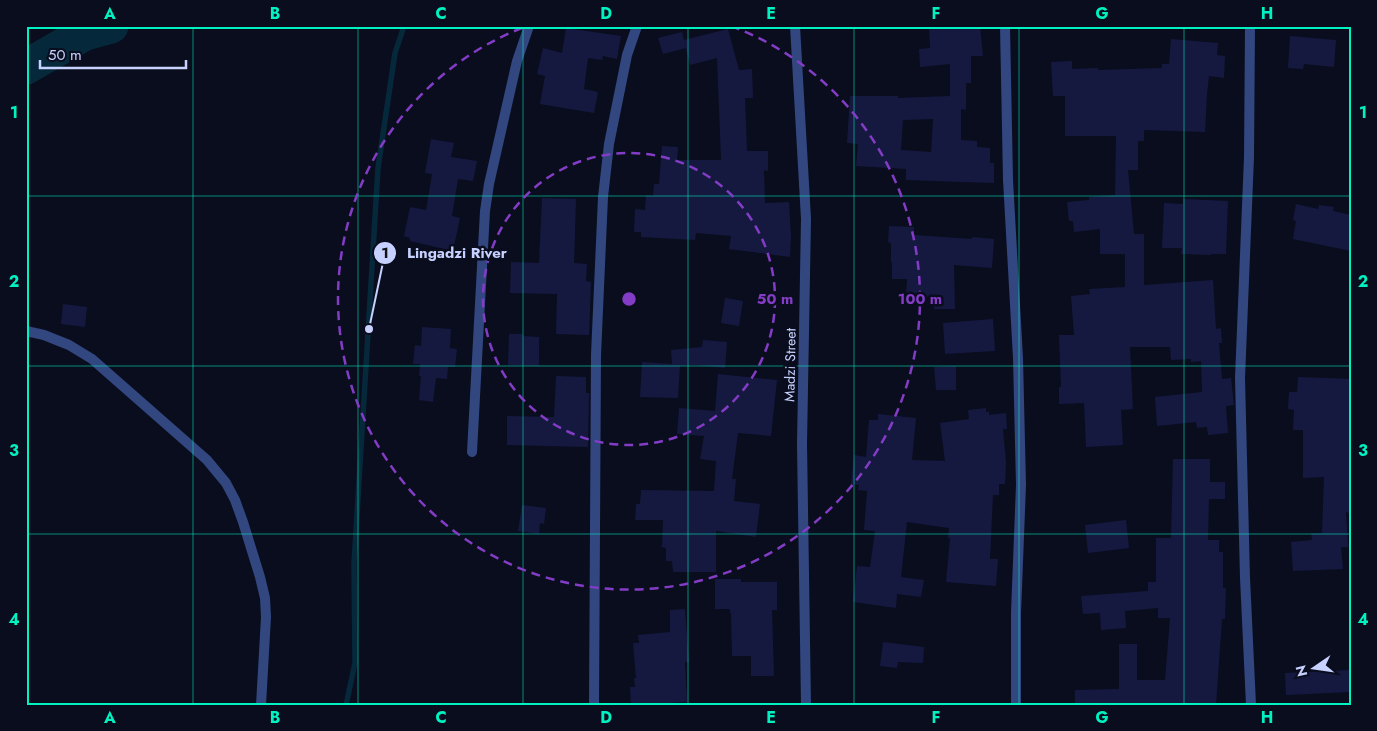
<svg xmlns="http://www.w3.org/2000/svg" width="1377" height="731" viewBox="0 0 1377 731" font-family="Jost,sans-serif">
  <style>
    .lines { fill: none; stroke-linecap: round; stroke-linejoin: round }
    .stream { stroke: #05293b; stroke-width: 5.5 }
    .river { stroke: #05293b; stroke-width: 35 }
    .building { fill: #151940; fill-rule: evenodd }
    .minor { stroke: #324780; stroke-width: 10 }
    .grid { fill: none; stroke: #00f2c1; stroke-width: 1; stroke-opacity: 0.55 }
    .ring { fill: none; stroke: #833cc5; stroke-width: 2.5; stroke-dasharray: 9 6 }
    .labels { text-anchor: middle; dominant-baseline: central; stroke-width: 5; stroke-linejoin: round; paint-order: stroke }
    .street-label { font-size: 14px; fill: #c7d1ff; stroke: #0a0d1d }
    .centre { fill: #833cc5; stroke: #0a0d1d; stroke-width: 2.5 }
    .ring-label { font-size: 15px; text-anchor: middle; font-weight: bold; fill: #833cc5; stroke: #0a0d1d; stroke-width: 5; stroke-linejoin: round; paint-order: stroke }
    .leader { fill: none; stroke: #c7d1ff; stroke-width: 2 }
    .callout-dot { fill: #c7d1ff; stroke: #0a0d1d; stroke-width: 2 }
    .mark-label { font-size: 15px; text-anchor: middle; font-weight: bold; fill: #111 }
    .callout-label { font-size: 15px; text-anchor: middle; font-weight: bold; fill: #c7d1ff; stroke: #0a0d1d; stroke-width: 5; stroke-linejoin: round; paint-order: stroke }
    .neatline { fill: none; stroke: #00f2c1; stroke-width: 2 }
    .grid-label { font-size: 16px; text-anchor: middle; font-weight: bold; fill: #00f2c1 }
  </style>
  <rect width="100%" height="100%" fill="#0a0d1d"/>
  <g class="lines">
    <path class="stream" d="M346 705 355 663 354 564 378 168 395 53 404 26"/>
    <path class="river" d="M26 67 85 33 111 26"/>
  </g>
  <g class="building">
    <path d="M929 26H980L983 56H971V83H966V110L961 109V140L977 141V147L990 148V163H994V183L906 180V169L856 166 858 144 847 143 850 96H898V98L950 96V64L920 67 919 49 930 48ZM933 119 931 152 901 150 903 120Z"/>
    <path d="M566 28 621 36 617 59 603 56 602 60 588 58 584 89 598 92 594 113 540 104 545 76 537 74 543 48 562 53Z"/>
    <path d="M728 29 739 70 752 69 753 98H745L747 151H768V171L764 170 765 203 789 202 791 237 790 257 729 249 731 236 696 233 695 240 641 237V232H634L635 209 645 210 646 195 653 196 654 184H659L662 146 678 147 677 160H721L717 58 690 65 684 40Z"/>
    <path d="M682 32 686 48 663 54 658 38Z"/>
    <path d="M1290 36 1336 40 1334 67 1304 64 1303 69 1288 68Z"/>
    <path d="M1171 39 1218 43 1217 55 1225 56 1224 78 1209 76 1207 94 1205 132 1144 130V141H1138V170H1128L1134 234H1144V285L1213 280 1216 329 1221 328 1222 343H1219L1222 379 1231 378 1234 405 1226 406 1228 433 1208 435 1207 427 1197 428 1196 422 1157 426 1155 397 1202 392 1201 361 1191 362V359L1171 360 1170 347H1130L1133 409 1121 410 1123 445 1086 447 1084 403 1059 404V387H1061L1059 335H1074L1071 296 1090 294 1089 289 1125 287V254H1100V229L1074 232 1073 221H1069L1067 202 1089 200V197L1115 195 1116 136H1065V96H1053L1051 62 1072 61V69L1098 68V70L1162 68V64H1169Z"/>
    <path d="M431 139 454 143 451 157 477 161 473 181 458 179 452 216 460 218 453 251 410 241V238L404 236 410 207 426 210 432 174 425 173Z"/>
    <path d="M542 198 576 199 574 263 587 264 586 281 591 282 589 335 556 334 557 294 510 293 511 262 539 263Z"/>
    <path d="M1183 199 1228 201 1226 254H1211V255L1181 254 1182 248H1162L1164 203 1183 204Z"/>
    <path d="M1296 204 1318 209 1319 205 1334 207 1333 211 1351 215V251L1293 239 1296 221 1293 220Z"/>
    <path d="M889 226 914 227V235L972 239V237L994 239 992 268 954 265 955 309H934V297L906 296 907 279H892V262H891V243L888 242Z"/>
    <path d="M725 298 743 301 739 326 721 323Z"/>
    <path d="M63 304 87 307 85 327 61 324Z"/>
    <path d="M993 319 995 351 945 354 943 323Z"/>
    <path d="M422 327 451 329 450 348 457 349 455 367H448L447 379 436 378 433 402 419 400 421 376H419L420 364H413L415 345 421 346Z"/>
    <path d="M509 334H523V336L539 337V366L508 365Z"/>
    <path d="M703 340 727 342 725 368 695 365 680 366 678 398 640 397 642 362 672 364 671 350 702 347Z"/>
    <path d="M956 366V390H936L934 367Z"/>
    <path d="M718 374 777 380 771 436 738 433 732 479H736L734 501 760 504 756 537 716 531V572H673L672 561H666V548L662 547 663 520H635L636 504H640L641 490 714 491 716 461 700 459 704 436 677 434 679 408 715 411Z"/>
    <path d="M556 376 586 377V393H589L588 447 507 445V416L554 417Z"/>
    <path d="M1298 377 1351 379 1350 513 1346 512 1348 547H1341L1343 569 1293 571 1291 542 1312 540 1311 533H1322L1324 477 1303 478V430H1293L1294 410 1288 409 1289 392H1297Z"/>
    <path d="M986 408V412H989V415L1006 413 1007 429H1003L1006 462 1005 484H999V495H993L990 559H998L996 586 946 582 950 538H948L949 528 907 522 901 577 924 580 921 597 897 594 896 608 853 602 857 566 870 567 875 531 864 530 867 491 858 490 859 485 851 484 854 455 866 457 869 420H878V414L916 418 912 460 945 461 940 423 969 419 968 410Z"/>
    <path d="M1173 459H1210V482H1225V499H1209L1208 540H1219V552H1223V588H1226L1225 619H1222L1216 705H1075V690L1119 689V644H1137V680H1165L1170 618H1158V608L1125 611 1126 628 1101 630 1100 613 1083 614 1081 596 1148 591V582H1156V538H1171Z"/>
    <path d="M522 505 546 508 544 524 540 523 539 534 518 531Z"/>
    <path d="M1126 520 1129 548 1088 553 1085 525Z"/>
    <path d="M715 579H741V582H777V610H772L774 676H751V656H732L731 613H730V609H715Z"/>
    <path d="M685 609 689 662H685L687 702 631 705 630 687H635L634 678H636L633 643H639L638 635 670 632V610Z"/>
    <path d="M883 642 924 647 923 663 898 662 897 668 880 666Z"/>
    <path d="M1351 670V692L1286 695 1285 673Z"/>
  </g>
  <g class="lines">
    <g class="minor">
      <path d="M795 26 806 219 802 444 806 705"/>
      <path d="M1005 26 1008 180 1018 358 1021 485 1016 613V705"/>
      <path d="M1250 26 1249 157 1240 378 1245 578 1251 705"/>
      <path d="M26 331 44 335 69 345 92 359 207 460 226 483 235 500 243 522 260 577 265 598 266 617 261 705"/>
      <path d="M472 452 485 211 489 184 517 61 529 26"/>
      <path d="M594 705 596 355 603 197 609 144 627 55 637 26"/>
    </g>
  </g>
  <path class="grid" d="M193 26V705M358 26V705M523 26V705M688 26V705M854 26V705M1019 26V705M1184 26V705M26 196H1351M26 366H1351M26 534H1351"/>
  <g class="ring">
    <circle cx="629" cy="299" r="146"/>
    <path d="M731 26A291 291 0 1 1 527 26"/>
  </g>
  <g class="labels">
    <g class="street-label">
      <text transform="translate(790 365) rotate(-89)">Madzi Street</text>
    </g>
  </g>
  <circle cx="629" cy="299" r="8" class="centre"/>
  <g class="ring-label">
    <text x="775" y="304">50 m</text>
    <text x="920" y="304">100 m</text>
  </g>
  <path class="leader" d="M369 329L385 253"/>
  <g class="callout-dot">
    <circle cx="369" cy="329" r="5"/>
    <circle cx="385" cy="253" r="12"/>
  </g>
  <g class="mark-label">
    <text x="385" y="258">1</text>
  </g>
  <g class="callout-label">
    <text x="457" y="258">Lingadzi River</text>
  </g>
  <rect width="1377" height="731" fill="none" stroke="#0a0d1d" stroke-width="55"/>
  <g transform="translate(1314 668) rotate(257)" stroke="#0a0d1d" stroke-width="4" paint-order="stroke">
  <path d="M0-4L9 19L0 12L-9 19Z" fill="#c7d1ff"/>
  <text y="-8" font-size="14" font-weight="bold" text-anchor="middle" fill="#c7d1ff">N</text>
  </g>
  <path d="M40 60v8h146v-8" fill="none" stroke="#c7d1ff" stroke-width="2.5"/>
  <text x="48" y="60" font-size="15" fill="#c7d1ff" stroke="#0a0d1d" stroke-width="4" paint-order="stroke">50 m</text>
  <rect x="28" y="28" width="1322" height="676" class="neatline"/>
  <g class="grid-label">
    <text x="110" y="19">A</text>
    <text x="275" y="19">B</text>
    <text x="441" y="19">C</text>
    <text x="606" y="19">D</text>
    <text x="771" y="19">E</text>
    <text x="936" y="19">F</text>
    <text x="1102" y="19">G</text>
    <text x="1267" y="19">H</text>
    <text x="14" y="118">1</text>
    <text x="1363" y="118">1</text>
    <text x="14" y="287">2</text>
    <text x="1363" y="287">2</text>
    <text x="14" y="456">3</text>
    <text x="1363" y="456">3</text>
    <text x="14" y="625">4</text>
    <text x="1363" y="625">4</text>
    <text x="110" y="723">A</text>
    <text x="275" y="723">B</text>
    <text x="441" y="723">C</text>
    <text x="606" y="723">D</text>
    <text x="771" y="723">E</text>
    <text x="936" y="723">F</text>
    <text x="1102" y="723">G</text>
    <text x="1267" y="723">H</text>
  </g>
</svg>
